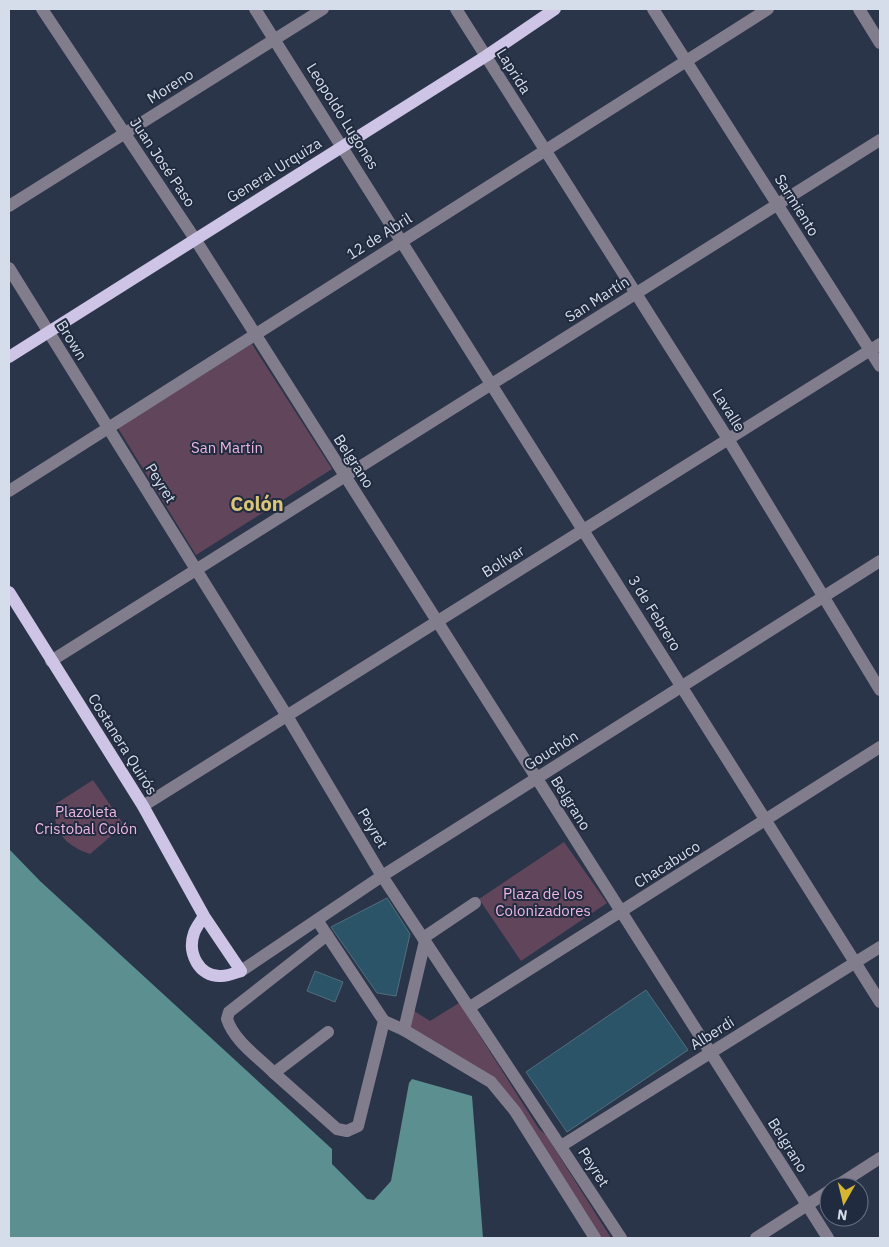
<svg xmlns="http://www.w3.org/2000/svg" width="889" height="1247" viewBox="0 0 889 1247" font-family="'IBM Plex Sans',sans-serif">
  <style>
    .green { fill: #61455b }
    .water { fill: #5b8f90 }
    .building { fill: #2c5468; stroke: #516e7c }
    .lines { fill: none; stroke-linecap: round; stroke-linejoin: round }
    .minor { stroke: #827d8d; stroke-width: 12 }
    .major { stroke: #cec4e6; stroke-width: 12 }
    .labels { text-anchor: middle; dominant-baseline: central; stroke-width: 4; stroke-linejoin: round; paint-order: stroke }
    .street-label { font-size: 15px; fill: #d6ddea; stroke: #212b3f }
    .park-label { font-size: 15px; fill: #edb6e3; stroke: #212b3f }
    .district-label { font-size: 20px; font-weight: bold; fill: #d9c477; stroke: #212b3f }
  </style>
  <rect width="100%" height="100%" fill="#2b354a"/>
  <g class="green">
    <path d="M252 344 332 469 196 555 118 428Z"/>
    <path d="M93 780 124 825 90 854C64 845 54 832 54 805Z"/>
    <path d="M564 842 607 903 521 961 479 899Z"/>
    <path d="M459 1003 539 1129 546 1135 611 1238H601L517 1107 407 1027 411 1009 430 1021Z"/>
  </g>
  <path class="water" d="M9 849 40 881 332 1149V1164L367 1199 374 1200 391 1181 409 1083 412 1079 472 1096 483 1238H9Z"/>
  <g class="building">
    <path d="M387 898 410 934 396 996 377 993 331 927Z"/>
    <path d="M315 971 343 982 335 1002 307 991Z"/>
    <path d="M646 990 688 1050 567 1132 526 1072Z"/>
  </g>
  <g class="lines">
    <g class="minor">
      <path d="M42 9 195 239 828 1238"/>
      <path d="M255 9 880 1002"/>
      <path d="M456 9 728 439 880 690"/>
      <path d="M653 9 880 366"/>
      <path d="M859 9 880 43"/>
      <path d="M9 206 323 9"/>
      <path d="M9 268 287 716 382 876 621 1238"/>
      <path d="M9 491 768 9"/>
      <path d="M51 661 880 140"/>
      <path d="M143 806 880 344"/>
      <path d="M317 920 384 1021 404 1030 491 1082 515 1111 595 1238"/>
      <path d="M327 935 229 1012 227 1019C234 1041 258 1057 274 1073L328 1032"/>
      <path d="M423 938 475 903"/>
      <path d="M241 971 382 876 880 561"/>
      <path d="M470 1007 880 747"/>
      <path d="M404 1030 425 941"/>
      <path d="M274 1073 337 1129 347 1131 358 1126 384 1021"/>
      <path d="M561 1146 880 947"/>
      <path d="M835 1187 880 1158"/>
      <path d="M756 1238 829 1191"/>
    </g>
    <g class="major">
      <path d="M9 357 486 56 555 9"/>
      <path d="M9 592 143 806 204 916 241 971C235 973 228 976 221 976 199 977 187 953 194 933 196 927 201 921 204 916"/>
    </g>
  </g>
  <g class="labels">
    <g class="street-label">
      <text transform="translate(514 71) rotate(58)">Laprida</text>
      <text transform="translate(170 86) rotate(-32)">Moreno</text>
      <text transform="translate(343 116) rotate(58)">Leopoldo Lugones</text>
      <text transform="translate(163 162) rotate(56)">Juan José Paso</text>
      <text transform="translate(274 170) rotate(-32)">General Urquiza</text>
      <text transform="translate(797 205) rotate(58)">Sarmiento</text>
      <text transform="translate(379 236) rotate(-32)">12 de Abril</text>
      <text transform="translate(597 299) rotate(-32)">San Martín</text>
      <text transform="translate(72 340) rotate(58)">Brown</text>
      <text transform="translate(729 410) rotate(58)">Lavalle</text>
      <text transform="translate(354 461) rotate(57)">Belgrano</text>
      <text transform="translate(161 483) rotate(58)">Peyret</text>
      <text transform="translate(503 561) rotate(-32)">Bolívar</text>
      <text transform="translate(655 613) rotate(58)">3 de Febrero</text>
      <text transform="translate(123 744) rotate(58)">Costanera Quirós</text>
      <text transform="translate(551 750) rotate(-32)">Gouchón</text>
      <text transform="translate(571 803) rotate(58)">Belgrano</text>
      <text transform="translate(373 828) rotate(59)">Peyret</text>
      <text transform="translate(667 864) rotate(-32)">Chacabuco</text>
      <text transform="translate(712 1033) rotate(-32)">Alberdi</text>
      <text transform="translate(788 1145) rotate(58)">Belgrano</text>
      <text transform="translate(594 1167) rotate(57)">Peyret</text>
    </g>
    <g class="park-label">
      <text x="227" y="447">San Martín</text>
      <text x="86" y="811">Plazoleta<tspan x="86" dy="17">Cristobal Colón</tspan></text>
      <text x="543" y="893">Plaza de los<tspan x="543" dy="17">Colonizadores</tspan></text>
    </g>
    <g class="district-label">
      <text x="257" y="503">Colón</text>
    </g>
  </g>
  <rect width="889" height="1247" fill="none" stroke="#d6ddea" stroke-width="20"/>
  <g transform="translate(844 1202) rotate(188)"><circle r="24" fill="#212b3f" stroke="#697283"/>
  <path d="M0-4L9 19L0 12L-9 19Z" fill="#d5b534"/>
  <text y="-8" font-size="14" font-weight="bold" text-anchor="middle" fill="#d6ddea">N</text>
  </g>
</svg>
